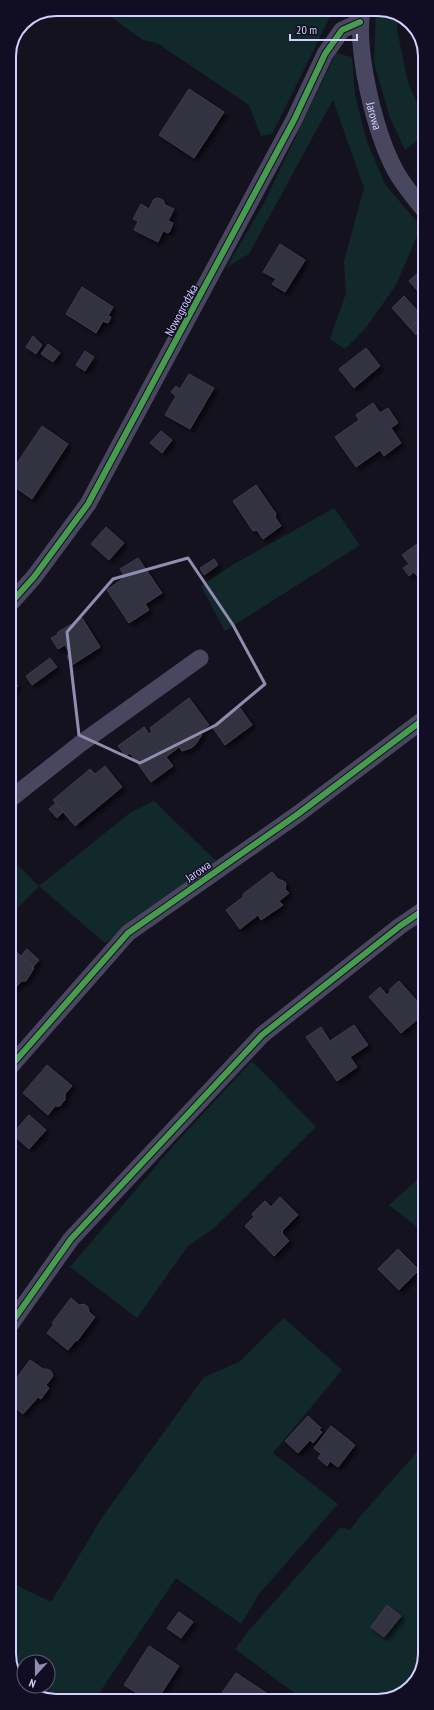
<svg xmlns="http://www.w3.org/2000/svg" width="434" height="1710" viewBox="0 0 434 1710" font-family="'PT Sans Narrow',sans-serif">
  <style>
    .green { fill: #11292a; fill-rule: evenodd }
    .building { fill: #323040; stroke: #403c52; filter: url(#shadow) }
    .lines { fill: none; stroke-linecap: round; stroke-linejoin: round }
    .minor { stroke: #48475f; stroke-width: 17 }
    .cycleway-casing { stroke: #110d23; stroke-width: 8 }
    .cycleway { stroke: #469c4c; stroke-width: 6 }
    .marked { fill: none; stroke: #918db0; stroke-width: 3; stroke-linejoin: round }
    .labels { text-anchor: middle; dominant-baseline: central; stroke-width: 3; stroke-linejoin: round; paint-order: stroke }
    .street-label { font-size: 12px; fill: #d4cfff; stroke: #110d23 }
    .rim { fill: none; stroke: #d4cfff; stroke-width: 2 }
  </style>
  <defs>
    <filter id="shadow"><feDropShadow dx="3.5" dy="3.5" stdDeviation="2" flood-color="#0009"/></filter>
  </defs>
  <rect width="100%" height="100%" fill="#14121e"/>
  <g class="green">
    <path d="M100 9H334L272 134 261 136 249 105 157 43 143 40Z"/>
    <path d="M376 9H384L399 16 397 29 408 83 424 118V135L405 150 390 118 374 63Z"/>
    <path d="M336 53 352 57 355 95 367 142 385 184 421 227 396 285 365 329 345 349 330 339 346 293 344 261 364 188 333 100 249 254 226 268 263 205Z"/>
    <path d="M334 508 360 545 225 631 201 586 234 564Z"/>
    <path d="M154 801 216 861 105 943 39 886 9 917V857L39 886 131 812Z"/>
    <path d="M252 1061 316 1127 213 1229 188 1246 137 1318 70 1267 172 1147Z"/>
    <path d="M425 1173V1233L389 1205Z"/>
    <path d="M284 1318 342 1370 273 1453 338 1504 259 1594 241 1624 176 1578 94 1701H65L57 1697 34 1693 23 1687 10 1663V1582L51 1602 103 1516 204 1377 239 1362ZM24 1662H48V1686H24Z"/>
    <path d="M425 1443V1654L413 1685 387 1700H304L235 1649 249 1630 341 1527 350 1530 358 1519Z"/>
  </g>
  <g class="building">
    <path d="M189 89 224 112 194 158 159 135Z"/>
    <path d="M158 198 163 200 165 205 174 209 168 221 173 223 170 231 168 233 163 231 158 242 134 230 138 221 133 219 141 204 149 209 154 199Z"/>
    <path d="M280 244 305 260 285 292 272 284 276 279 263 272Z"/>
    <path d="M424 267V298L409 281Z"/>
    <path d="M82 287 113 307 108 316 111 317 108 323 103 321 96 333 66 314Z"/>
    <path d="M404 296 422 316 410 328 392 308Z"/>
    <path d="M422 317 424 319V328L416 335 410 328Z"/>
    <path d="M33 336 42 345 36 354 26 347Z"/>
    <path d="M48 344 60 353 53 362 41 354Z"/>
    <path d="M366 348 380 366 354 388 339 369Z"/>
    <path d="M85 351 94 357 85 371 76 365Z"/>
    <path d="M189 374 214 388 190 429 165 415 176 396 171 392 176 386 180 389Z"/>
    <path d="M373 403 380 413 388 408 398 423 391 428 401 443 384 456 380 450 356 467 335 437 359 420 356 415Z"/>
    <path d="M42 426 68 444 32 499 9 483V475Z"/>
    <path d="M161 431 172 440 162 453 150 443Z"/>
    <path d="M256 485 276 514 275 517 281 526 263 539 257 530 253 531 233 501Z"/>
    <path d="M424 503V514L419 508Z"/>
    <path d="M106 527 124 543 109 560 91 544Z"/>
    <path d="M424 539V577L420 580 414 572 409 576 403 568 409 564 402 555Z"/>
    <path d="M138 558 162 593 145 604 149 610 129 623 107 590 125 577 120 569Z"/>
    <path d="M214 559 218 565 204 575 200 568Z"/>
    <path d="M82 618 100 647 72 665 67 656 70 654 65 645 58 649 51 638 57 635 58 632Z"/>
    <path d="M50 658 57 667 32 685 26 676Z"/>
    <path d="M9 675 18 686 9 693Z"/>
    <path d="M189 698 209 725 199 732 202 735 195 745 191 748 182 751 179 747 166 757 173 766 151 782 130 753 126 756 118 746 144 727 149 734 152 732 150 728Z"/>
    <path d="M240 708 252 725 225 745 213 728Z"/>
    <path d="M105 766 122 787 75 826 53 800 90 769 95 774Z"/>
    <path d="M56 803 63 812 57 818 49 809Z"/>
    <path d="M272 872 278 879 283 881 286 883 285 889 289 893 279 901 283 905 261 920 258 915 240 929 226 910 243 897V894Z"/>
    <path d="M9 945 34 968 26 981H22L14 989 10 985Z"/>
    <path d="M27 949 39 960 33 967 21 956Z"/>
    <path d="M399 981 425 1010V1013L401 1033 369 997 380 987 387 995 390 992V989Z"/>
    <path d="M423 999 425 1001V1010L419 1003Z"/>
    <path d="M354 1025 368 1045 350 1057 357 1067 337 1081 306 1037 321 1027 330 1041Z"/>
    <path d="M47 1065 72 1086 65 1094V1100L62 1103 60 1106H55L48 1115 23 1093Z"/>
    <path d="M29 1115 46 1130 29 1149 12 1134Z"/>
    <path d="M280 1197 298 1215 282 1231 283 1232 282 1233 289 1241 274 1256 245 1226 254 1217 252 1214 265 1201 271 1207Z"/>
    <path d="M398 1249 419 1270 399 1290 378 1269Z"/>
    <path d="M71 1298 79 1305 84 1304 88 1307 89 1312 95 1317 77 1341 76 1340 68 1350 47 1333 54 1324 52 1323Z"/>
    <path d="M30 1360 43 1369H47L51 1371 53 1376 46 1385 49 1388 41 1399 38 1397 23 1414 10 1404V1387Z"/>
    <path d="M308 1416 321 1428 319 1430 322 1432 313 1443 310 1440 298 1453 285 1441Z"/>
    <path d="M331 1426 355 1445 338 1467 330 1461 327 1466 318 1458 321 1454 314 1448Z"/>
    <path d="M387 1605 401 1616 384 1637 371 1627Z"/>
    <path d="M179 1612 193 1622 181 1638 167 1628Z"/>
    <path d="M149 1646 179 1666 157 1700H148L124 1685Z"/>
    <path d="M236 1673 277 1700H217Z"/>
  </g>
  <g class="lines">
    <g class="minor">
      <path id="s1" d="M362 9C355 52 375 132 395 170 403 185 414 197 424 210"/>
      <path d="M9 605 34 577 88 504 294 120 325 54 342 30 360 22"/>
      <path d="M9 800 80 744 200 658"/>
      <path d="M10 1067 128 933 298 814 424 719"/>
      <path d="M10 1325 71 1239 262 1035 400 926 425 909"/>
    </g>
    <defs>
      <g id="cycleway">
        <path d="M9 605 34 577 88 504 294 120 325 54 342 30 360 22"/>
        <path d="M10 1067 128 933 298 814 424 719"/>
        <path d="M10 1325 71 1239 262 1035 400 926 425 909"/>
      </g>
    </defs>
    <use href="#cycleway" class="cycleway-casing"/>
    <use href="#cycleway" class="cycleway"/>
  </g>
  <path class="marked" d="M188 558 233 625 265 684 216 725 140 763 79 735 67 632 113 579Z"/>
  <g class="labels">
    <g class="street-label">
      <text stroke="none"><textPath href="#s1" startOffset="108">Jarowa</textPath></text>
      <text transform="translate(181 310) rotate(-62)">Nowogrodzka</text>
      <text transform="translate(198 871) rotate(-35)">Jarowa</text>
    </g>
  </g>
  <path d="M0 0H434V1710H0ZM56 16H378A40 40 0 0 1 418 56V1654A40 40 0 0 1 378 1694H56A40 40 0 0 1 16 1654V56A40 40 0 0 1 56 16Z" fill="#110d23" fill-rule="evenodd"/>
  <path class="rim" d="M56 16H378A40 40 0 0 1 418 56V1654A40 40 0 0 1 378 1694H56A40 40 0 0 1 16 1654V56A40 40 0 0 1 56 16Z"/>
  <g transform="translate(36 1674) rotate(201)"><circle r="19" fill="#110d23" stroke="#5f5b7b"/>
  <path d="M0-3L7 15L0 10L-7 15Z" fill="#918db0"/>
  <text y="-6" font-size="11" font-weight="bold" text-anchor="middle" fill="#d4cfff">N</text>
  </g>
  <path d="M290 34v6h67v-6" fill="none" stroke="#d4cfff" stroke-width="2"/>
  <text x="296" y="34" font-size="12" fill="#d4cfff" stroke="#110d23" stroke-width="3" paint-order="stroke">20 m</text>
</svg>
